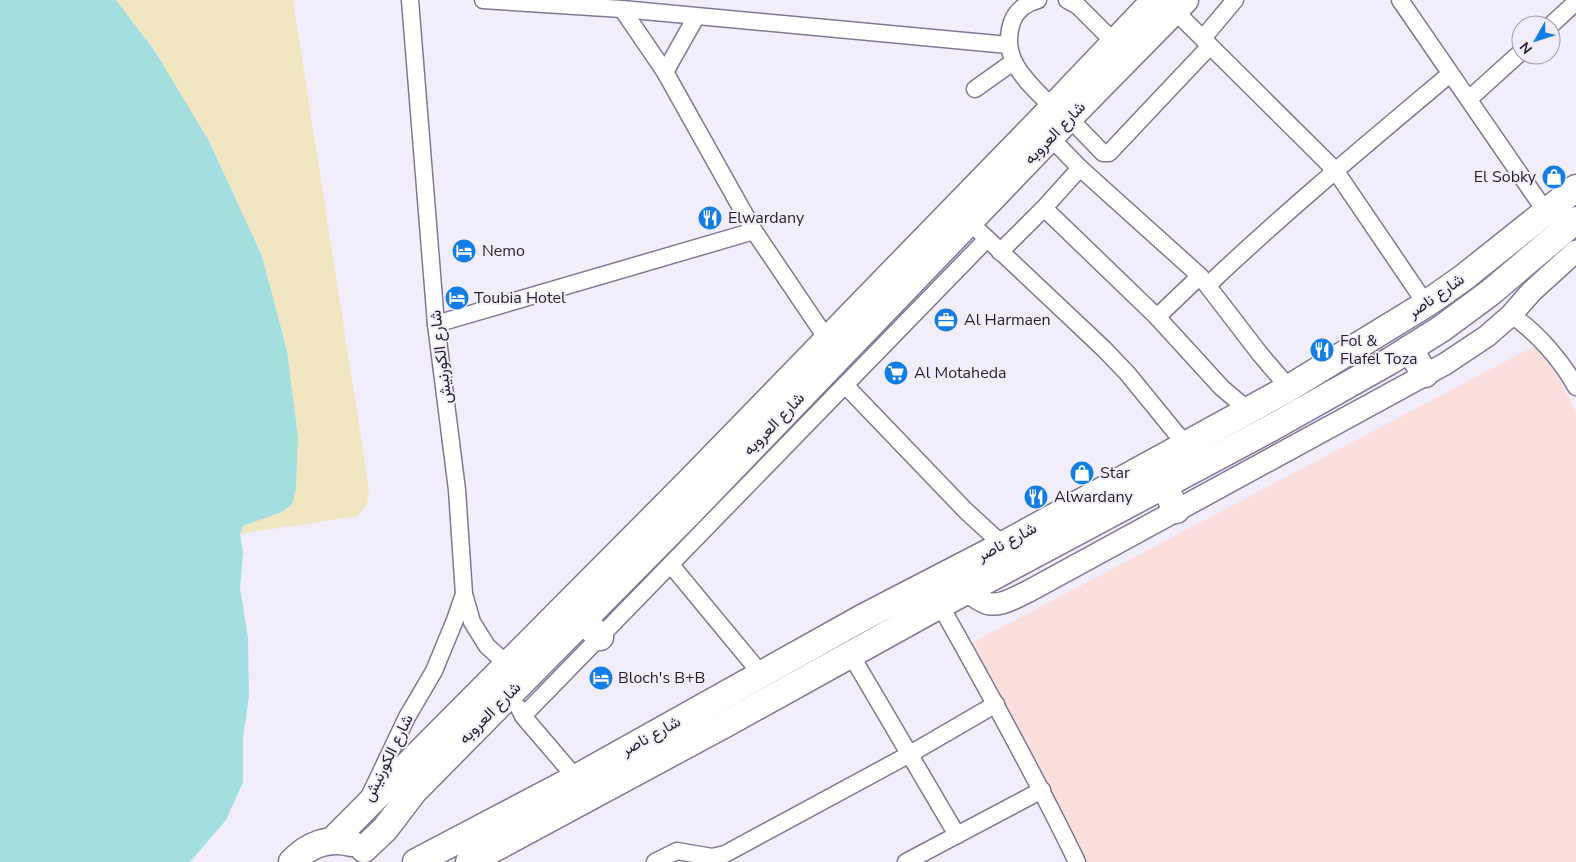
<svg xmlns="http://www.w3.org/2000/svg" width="1576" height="862" viewBox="0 0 1576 862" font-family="'Nunito Sans',Vazirmatn,sans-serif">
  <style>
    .commercial { fill: #fadfdd }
    .sand { fill: #f0e6c1 }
    .water { fill: #a4dedf }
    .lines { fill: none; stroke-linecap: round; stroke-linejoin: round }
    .minor-casing { stroke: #827795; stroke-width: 19 }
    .tertiary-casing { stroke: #827795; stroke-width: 24 }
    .primary-casing { stroke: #827795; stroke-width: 29 }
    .minor { stroke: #fff; stroke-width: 16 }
    .tertiary { stroke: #fff; stroke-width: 21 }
    .primary { stroke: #fff; stroke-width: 26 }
    .labels { text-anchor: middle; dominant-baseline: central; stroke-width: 4; stroke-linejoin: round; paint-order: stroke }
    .street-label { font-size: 16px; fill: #241f2b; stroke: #f2edfb }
    .poi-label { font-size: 16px; fill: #241f2b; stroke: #f2edfb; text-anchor: start }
  </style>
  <rect width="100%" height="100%" fill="#f2edfb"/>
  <path class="commercial" d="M1540 343 1576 412V862H1084L970 644Z"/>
  <path class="sand" d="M116 0H293L369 489 367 505 357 516 240 534 243 526 282 512 292 504 296 489 298 437 287 351 262 256 209 141 156 53Z"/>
  <path class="water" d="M0 0H116L156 53 209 141 262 256 287 351 298 437 296 489 292 504 282 512 243 526 240 534 243 553 240 588 248 638 249 697 243 737V782L226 820 190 862H0Z"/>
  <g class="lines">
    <defs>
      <g id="minor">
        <path d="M410 0 436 324 457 490 464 594 472 622 487 646 508 665"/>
        <path d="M483 0 622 9 1008 45"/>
        <path d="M1038 0C1026 3 1016 11 1012 22 999 60 1029 83 1053 108"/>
        <path d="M1067 0 1078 6 1115 43"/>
        <path d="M1400 0 1546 212"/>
        <path d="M622 9 665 72 754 231 827 339"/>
        <path d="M1175 11 1335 170 1426 304"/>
        <path d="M1551 25 1576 2"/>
        <path d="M1203 38 1235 0"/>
        <path d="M665 72 696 17"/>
        <path d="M975 89 1013 62"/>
        <path d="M1469 99 1521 52"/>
        <path d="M1069 118 1103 153H1109L1210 46"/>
        <path d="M1051 138 1080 168 1200 276 1260 354 1289 388"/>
        <path d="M1044 208 1157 317 1222 388 1248 410"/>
        <path d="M980 232 1104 349 1127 373 1185 444"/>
        <path d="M1000 252 1044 208 1080 168"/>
        <path d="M1208 285C1286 211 1368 143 1450 74"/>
        <path d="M1511 315C1536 331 1562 361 1576 387"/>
        <path d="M1157 317 1200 276"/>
        <path d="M436 324 754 231"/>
        <path d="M845 385 966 511 1003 545"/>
        <path d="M671 565 762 675"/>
        <path d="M940 605C988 690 1035 775 1077 862"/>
        <path d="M851 655 957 835"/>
        <path d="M519 708 523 716 576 778"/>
        <path d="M523 716 987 239"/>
        <path d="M370 795 407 717 434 671 455 620 464 594"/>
        <path d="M655 862 677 851 712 857 725 854 910 754 996 704"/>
        <path d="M906 862 1042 790"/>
      </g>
      <path id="tertiary" d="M967 591C972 594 978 600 984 602 998 609 1016 597 1029 591L1445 364 1487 336 1511 315 1532 291 1576 251"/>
      <g id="primary">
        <path d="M1409 349 1425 374"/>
        <path d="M1164 485 1176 510"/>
        <path d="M583 620 600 637"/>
        <path d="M333 840 689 482 1037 124 1155 0"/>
        <path d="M364 849 385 829 414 791 693 509 1069 118 1185 0"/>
        <path d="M292 862C308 845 328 837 351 843"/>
        <path d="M416 862 576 778 862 618 1003 545 1289 388 1426 304 1463 278 1576 188"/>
        <path d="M469 862 727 723 940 605 1271 428 1390 361 1441 329 1491 292 1576 220"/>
      </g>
    </defs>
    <use href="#minor" class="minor-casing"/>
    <use href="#tertiary" class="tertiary-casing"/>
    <use href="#primary" class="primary-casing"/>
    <use href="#minor" class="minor"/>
    <use href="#tertiary" class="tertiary"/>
    <use href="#primary" class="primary"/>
  </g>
  <defs>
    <symbol id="shop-disc" viewBox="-11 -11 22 22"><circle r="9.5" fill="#127ee5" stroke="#f2edfb"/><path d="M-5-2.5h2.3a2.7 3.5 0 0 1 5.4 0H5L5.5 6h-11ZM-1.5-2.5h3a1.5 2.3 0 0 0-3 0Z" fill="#fff"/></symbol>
    <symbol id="restaurant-disc" viewBox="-11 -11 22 22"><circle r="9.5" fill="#127ee5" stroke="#f2edfb"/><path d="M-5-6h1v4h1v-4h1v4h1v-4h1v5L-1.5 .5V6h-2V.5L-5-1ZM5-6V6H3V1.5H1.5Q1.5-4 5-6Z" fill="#fff"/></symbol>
    <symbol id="hotel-disc" viewBox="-11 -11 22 22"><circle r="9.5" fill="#127ee5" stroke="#f2edfb"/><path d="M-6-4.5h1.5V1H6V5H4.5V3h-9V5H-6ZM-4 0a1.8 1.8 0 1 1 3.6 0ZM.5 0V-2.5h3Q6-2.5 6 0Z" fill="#fff"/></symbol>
    <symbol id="office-disc" viewBox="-11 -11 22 22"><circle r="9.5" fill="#127ee5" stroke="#f2edfb"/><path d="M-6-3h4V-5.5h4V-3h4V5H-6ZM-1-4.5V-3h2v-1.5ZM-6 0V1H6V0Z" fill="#fff"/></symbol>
    <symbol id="supermarket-disc" viewBox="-11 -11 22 22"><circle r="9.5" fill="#127ee5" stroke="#f2edfb"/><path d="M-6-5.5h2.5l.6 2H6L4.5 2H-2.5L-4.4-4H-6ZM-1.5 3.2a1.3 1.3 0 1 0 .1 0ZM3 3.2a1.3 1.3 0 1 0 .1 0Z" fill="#fff"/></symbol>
  </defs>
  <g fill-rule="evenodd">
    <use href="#shop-disc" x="1540" y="163" width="28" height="28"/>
    <use href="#restaurant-disc" x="696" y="204" width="28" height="28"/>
    <use href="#hotel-disc" x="450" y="237" width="28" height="28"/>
    <use href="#hotel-disc" x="443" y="284" width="28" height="28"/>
    <use href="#office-disc" x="932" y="306" width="28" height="28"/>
    <use href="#restaurant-disc" x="1308" y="336" width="28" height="28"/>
    <use href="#supermarket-disc" x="882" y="359" width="28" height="28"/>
    <use href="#shop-disc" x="1068" y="459" width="28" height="28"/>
    <use href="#restaurant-disc" x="1022" y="483" width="28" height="28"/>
    <use href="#hotel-disc" x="587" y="664" width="28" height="28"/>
  </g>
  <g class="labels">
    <g class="street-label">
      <text transform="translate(1055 133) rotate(-46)">شارع العروبه</text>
      <text transform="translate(1436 296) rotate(-35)">شارع ناصر</text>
      <text transform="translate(441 357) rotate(-97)">شارع الكورنيش</text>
      <text transform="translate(774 424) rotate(-46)">شارع العروبه</text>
      <text transform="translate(1007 542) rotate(-28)">شارع ناصر</text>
      <text transform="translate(490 713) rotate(-45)">شارع العروبه</text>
      <text transform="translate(651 736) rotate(-29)">شارع ناصر</text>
      <text transform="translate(388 758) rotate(-64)">شارع الكورنيش</text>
    </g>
    <g class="poi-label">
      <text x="1536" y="177" text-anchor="end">El Sobky</text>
      <text x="728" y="218">Elwardany</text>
      <text x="482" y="251">Nemo</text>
      <text x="474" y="298">Toubia Hotel</text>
      <text x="964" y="320">Al Harmaen</text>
      <text x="1340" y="341">Fol &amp;<tspan x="1340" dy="18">Flafel Toza</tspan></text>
      <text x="914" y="373">Al Motaheda</text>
      <text x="1100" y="473">Star</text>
      <text x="1054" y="497">Alwardany</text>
      <text x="618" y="678">Bloch's B+B</text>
    </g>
  </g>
  <g transform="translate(1536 40) rotate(231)"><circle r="24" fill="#f2edfb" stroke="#a09ba8"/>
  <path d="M0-4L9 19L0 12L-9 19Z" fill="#127ee5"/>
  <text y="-8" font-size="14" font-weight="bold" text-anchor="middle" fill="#241f2b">N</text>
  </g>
</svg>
